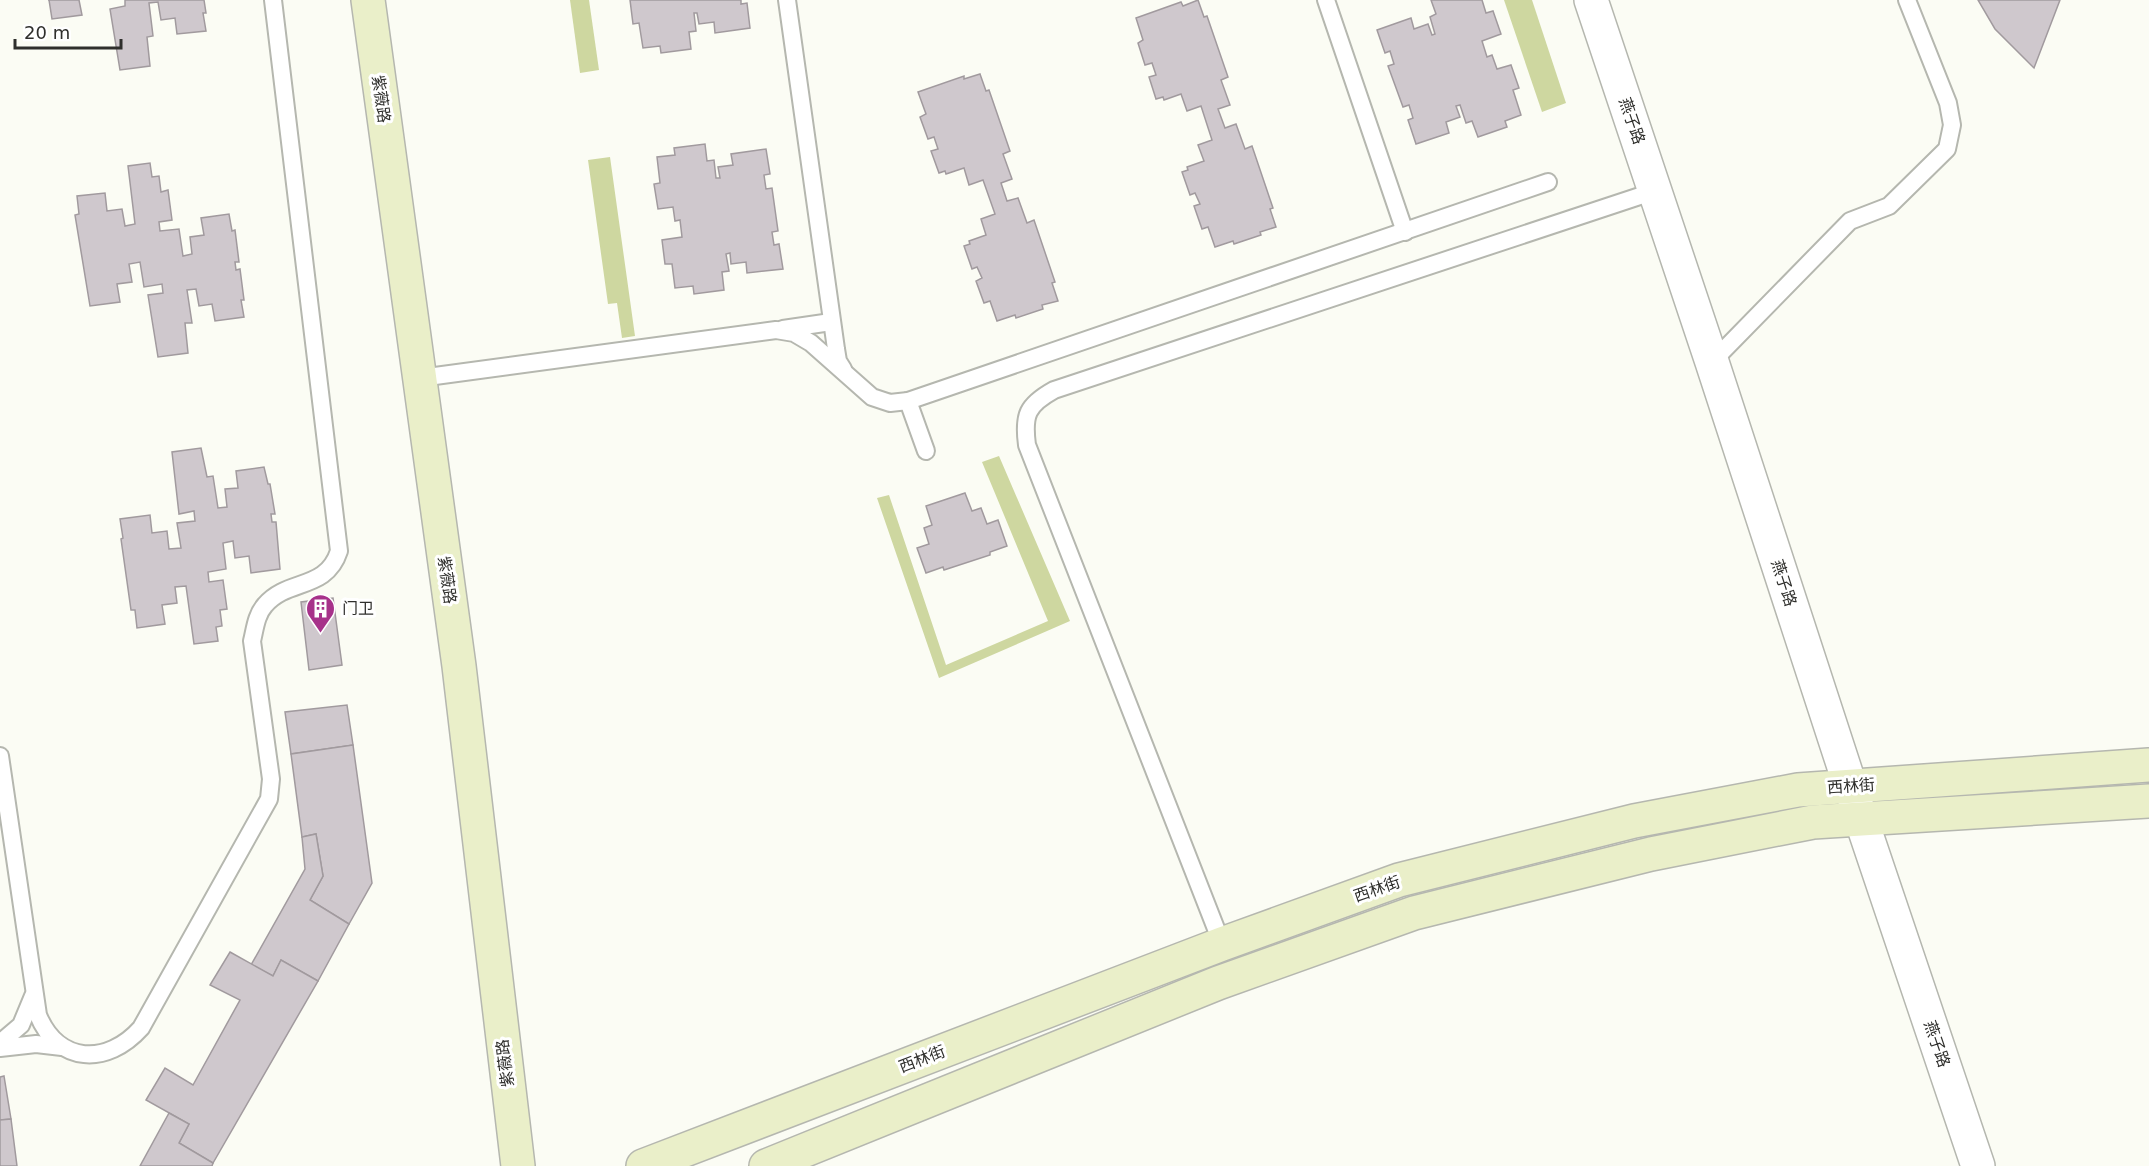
<svg xmlns="http://www.w3.org/2000/svg" width="2149" height="1166" viewBox="0 0 2149 1166" font-family="'DejaVu Sans','Noto Sans SC',sans-serif">
  <style>
    .grass { fill: #ced7a0 }
    .building { fill: #cfc8cd; stroke: #a19a9e; stroke-width: 1.5 }
    .lines { fill: none; stroke-linecap: round; stroke-linejoin: round }
    .service-casing { stroke: #b5b7af; stroke-width: 20 }
    .minor-casing { stroke: #b5b7af; stroke-width: 36 }
    .secondary-casing { stroke: #b5b7af; stroke-width: 36 }
    .service { stroke: #fff; stroke-width: 16 }
    .minor { stroke: #fff; stroke-width: 33 }
    .secondary { stroke: #eaefc9; stroke-width: 33 }
    .labels { text-anchor: middle; dominant-baseline: central; stroke-width: 6; stroke-linejoin: round; paint-order: stroke }
    .street-label { font-size: 16px; fill: #2f2f2c; stroke: #fff }
    .poi-label { font-size: 16px; fill: #2f2f2c; stroke: #fff; text-anchor: start }
  </style>
  <rect width="100%" height="100%" fill="#fbfcf4"/>
  <g class="grass">
    <path d="M570 0H589L599 70 580 73Z"/>
    <path d="M1504 0H1532L1566 103 1542 112Z"/>
    <path d="M610 157 635 336 622 338 617 303 608 304 588 160Z"/>
    <path d="M999 456 1070 621 939 678 877 498 889 495 946 665 1048 621 982 462Z"/>
  </g>
  <g class="building">
    <path d="M48 0H79L82 15 52 19 49 0Z"/>
    <path d="M125 0H204L206 13H203L206 31 177 34 175 18 161 20 158 2 149 3 153 36 147 37 150 66 120 70 110 9 125 6Z"/>
    <path d="M630 0H741V4L747 3 750 28 715 33 714 22 699 24 697 13H694L696 31 689 32 691 49 661 53 660 46 643 48 639 23 633 24Z"/>
    <path d="M1198 0 1204 17 1207 16 1228 77 1221 80 1230 105 1218 109 1225 128 1236 124 1245 149 1252 146 1273 208 1270 209 1276 227 1260 232 1261 235 1234 244 1233 241 1215 247 1208 227 1202 229 1194 206 1200 204 1195 193 1190 195 1182 172 1188 170 1187 167 1204 161 1198 145 1212 140 1201 106 1187 111 1181 94 1164 100 1163 97 1156 99 1149 77 1156 75 1152 63 1145 65 1138 43 1143 40 1136 18 1181 2 1183 6Z"/>
    <path d="M1431 0H1482L1486 13 1493 11 1501 34 1482 41 1487 57 1492 55 1497 69 1511 65 1519 88 1513 90 1521 115 1505 121 1507 127 1478 137 1472 121 1466 123 1460 105 1456 106 1460 117 1446 122 1449 133 1416 144 1408 120 1413 118 1409 105 1403 107 1388 66 1394 64 1390 51 1385 53 1377 30 1411 18 1414 29 1428 24 1432 35 1435 34 1430 17 1436 14Z"/>
    <path d="M1978 0H2060L2034 68 1995 29Z"/>
    <path d="M980 74 986 91 989 90 1010 151 1003 154 1012 179 1001 183 1007 201 1018 198 1027 223 1034 220 1055 282 1052 283 1058 301 1042 305 1043 309 1016 318 1015 315 997 321 990 301 984 303 976 281 982 278 977 267 972 269 964 246 970 244 969 241 986 235 981 219 995 214 983 180 969 185 964 168 946 174 945 171 939 173 931 151 938 149 934 137 928 139 920 117 926 114 918 92 964 76V79Z"/>
    <path d="M705 144 707 161 714 160 716 178H720L718 167 733 165 731 154 766 149 770 174 764 175 766 189 772 188 778 231 772 232 774 245 779 244 783 269 747 273 746 262 731 264 730 253 726 254 729 271 722 272 724 290 694 294 693 286 675 288 672 264H665L662 240 682 237 680 220 675 221 673 207 658 209 654 184 660 183 657 157 675 155 674 148Z"/>
    <path d="M150 163 152 177 159 176 161 192 168 190 172 220 159 222 160 231 179 229 183 256 192 254 190 237 204 235 201 218 229 214 232 231 235 230 239 262H235L236 270 240 269 244 300H241L244 317 215 321 212 304 199 306 196 289 187 290 192 323H185L188 353 158 357 148 295 163 293 162 284 144 287 140 262 129 264 132 282 117 284 120 302 90 306 75 215 79 214 77 196 105 193 107 211 122 209 125 226 135 224 128 166Z"/>
    <path d="M201 448 207 477 213 476 218 508 227 507 225 489 238 488 236 471 264 467 268 484H270L275 514H271L272 522H276L280 569 251 573 249 556 235 558 233 541 223 543 226 569 208 572 209 582 223 580 227 609 220 610 222 626 216 627 218 641 194 644 186 586 175 587 177 603 162 605 165 624 137 628 135 610H131L121 539 123 538 120 519 150 515 152 533 167 531 169 549 181 548 177 523 195 521 194 511 179 514 172 452Z"/>
    <path d="M965 493 972 511 981 508 987 524 998 520 1007 546 990 552V555L944 570 943 567 926 573 917 548 929 544 924 528 932 525 926 506Z"/>
    <path d="M333 598 342 665 309 670 301 602Z"/>
    <path d="M347 705 353 745 291 754 285 712Z"/>
    <path d="M353 745 372 883 349 924 310 900 323 876 316 834 302 837 291 754Z"/>
    <path d="M316 834 323 876 310 900 349 924 318 981 281 960 273 976 251 965 305 869 302 837Z"/>
    <path d="M230 952 273 976 281 960 318 981 213 1163 179 1143 189 1124 146 1100 165 1068 193 1085 240 1000 210 985Z"/>
    <path d="M4 1076 11 1119 0 1120V1077Z"/>
    <path d="M169 1113 189 1124 179 1143 213 1163 212 1166H140Z"/>
    <path d="M11 1119 17 1166H0V1120Z"/>
  </g>
  <g class="lines">
    <defs>
      <g id="service">
        <path d="M787 0 836 349 838 361 843 369"/>
        <path d="M1326 0 1405 232"/>
        <path d="M783 329 831 322"/>
        <path d="M1712 362 1850 221 1889 206 1947 149 1952 125 1948 103 1907 0"/>
        <path d="M420 378 776 330 794 333 811 343 872 397 890 403 908 401 1548 182"/>
        <path d="M908 401 926 451"/>
        <path d="M0 756 38 1015C58 1064 107 1066 141 1028L269 799 271 779 252 641C255 629 256 615 265 605 288 578 326 591 339 551L273 0"/>
        <path d="M1222 944 1027 445C1023 415 1027 405 1054 390L1655 191"/>
        <path d="M0 1043 21 1025 33 996"/>
        <path d="M0 1048 36 1044 62 1047"/>
      </g>
      <path id="minor" d="M1591 0 1712 362 1861 819 1978 1166"/>
      <g id="secondary">
        <path d="M368 0 459 666 518 1166"/>
        <path d="M643 1166 1222 944 1399 880 1634 821 1798 790 2149 765"/>
        <path d="M766 1166 1218 983 1414 913 1651 854 1813 822 2149 801"/>
      </g>
    </defs>
    <use href="#service" class="service-casing"/>
    <use href="#minor" class="minor-casing"/>
    <use href="#secondary" class="secondary-casing"/>
    <use href="#service" class="service"/>
    <use href="#minor" class="minor"/>
    <use href="#secondary" class="secondary"/>
  </g>
  <defs>
    <symbol id="building-pin" viewBox="-11 -11 22 30"><path d="M0 17L-7.5 6A9.5 9.5 0 1 1 7.5 6Z" fill="#a7328a" stroke="#fff"/><path d="M-4-6H4V6H1V3H-1V6H-4ZM-2.5-4.3h1.7v1.8h-1.7ZM.8-4.3h1.7v1.8H.8ZM-2.5-1h1.7V.8h-1.7ZM.8-1h1.7V.8H.8Z" fill="#fff"/></symbol>
  </defs>
  <g fill-rule="evenodd">
    <use href="#building-pin" x="304" y="592" width="33" height="45"/>
  </g>
  <g class="labels">
    <g class="street-label">
      <text transform="translate(381 99) rotate(82)">紫薇路</text>
      <text transform="translate(1632 121) rotate(71)">燕子路</text>
      <text transform="translate(447 580) rotate(82)">紫薇路</text>
      <text transform="translate(1784 583) rotate(72)">燕子路</text>
      <text transform="translate(1851 786) rotate(-4)">西林街</text>
      <text transform="translate(1377 889) rotate(-19)">西林街</text>
      <text transform="translate(1937 1044) rotate(71)">燕子路</text>
      <text transform="translate(922 1059) rotate(-21)">西林街</text>
      <text transform="translate(505 1063) rotate(-97)">紫薇路</text>
    </g>
    <g class="poi-label">
      <text x="342" y="608">门卫</text>
    </g>
  </g>
  <path d="M15 39v9h106v-9" fill="none" stroke="#2f2f2c" stroke-width="3"/>
  <text x="24" y="39" font-size="18" fill="#2f2f2c" stroke="#ffffff" stroke-width="4.5" paint-order="stroke">20 m</text>
</svg>
